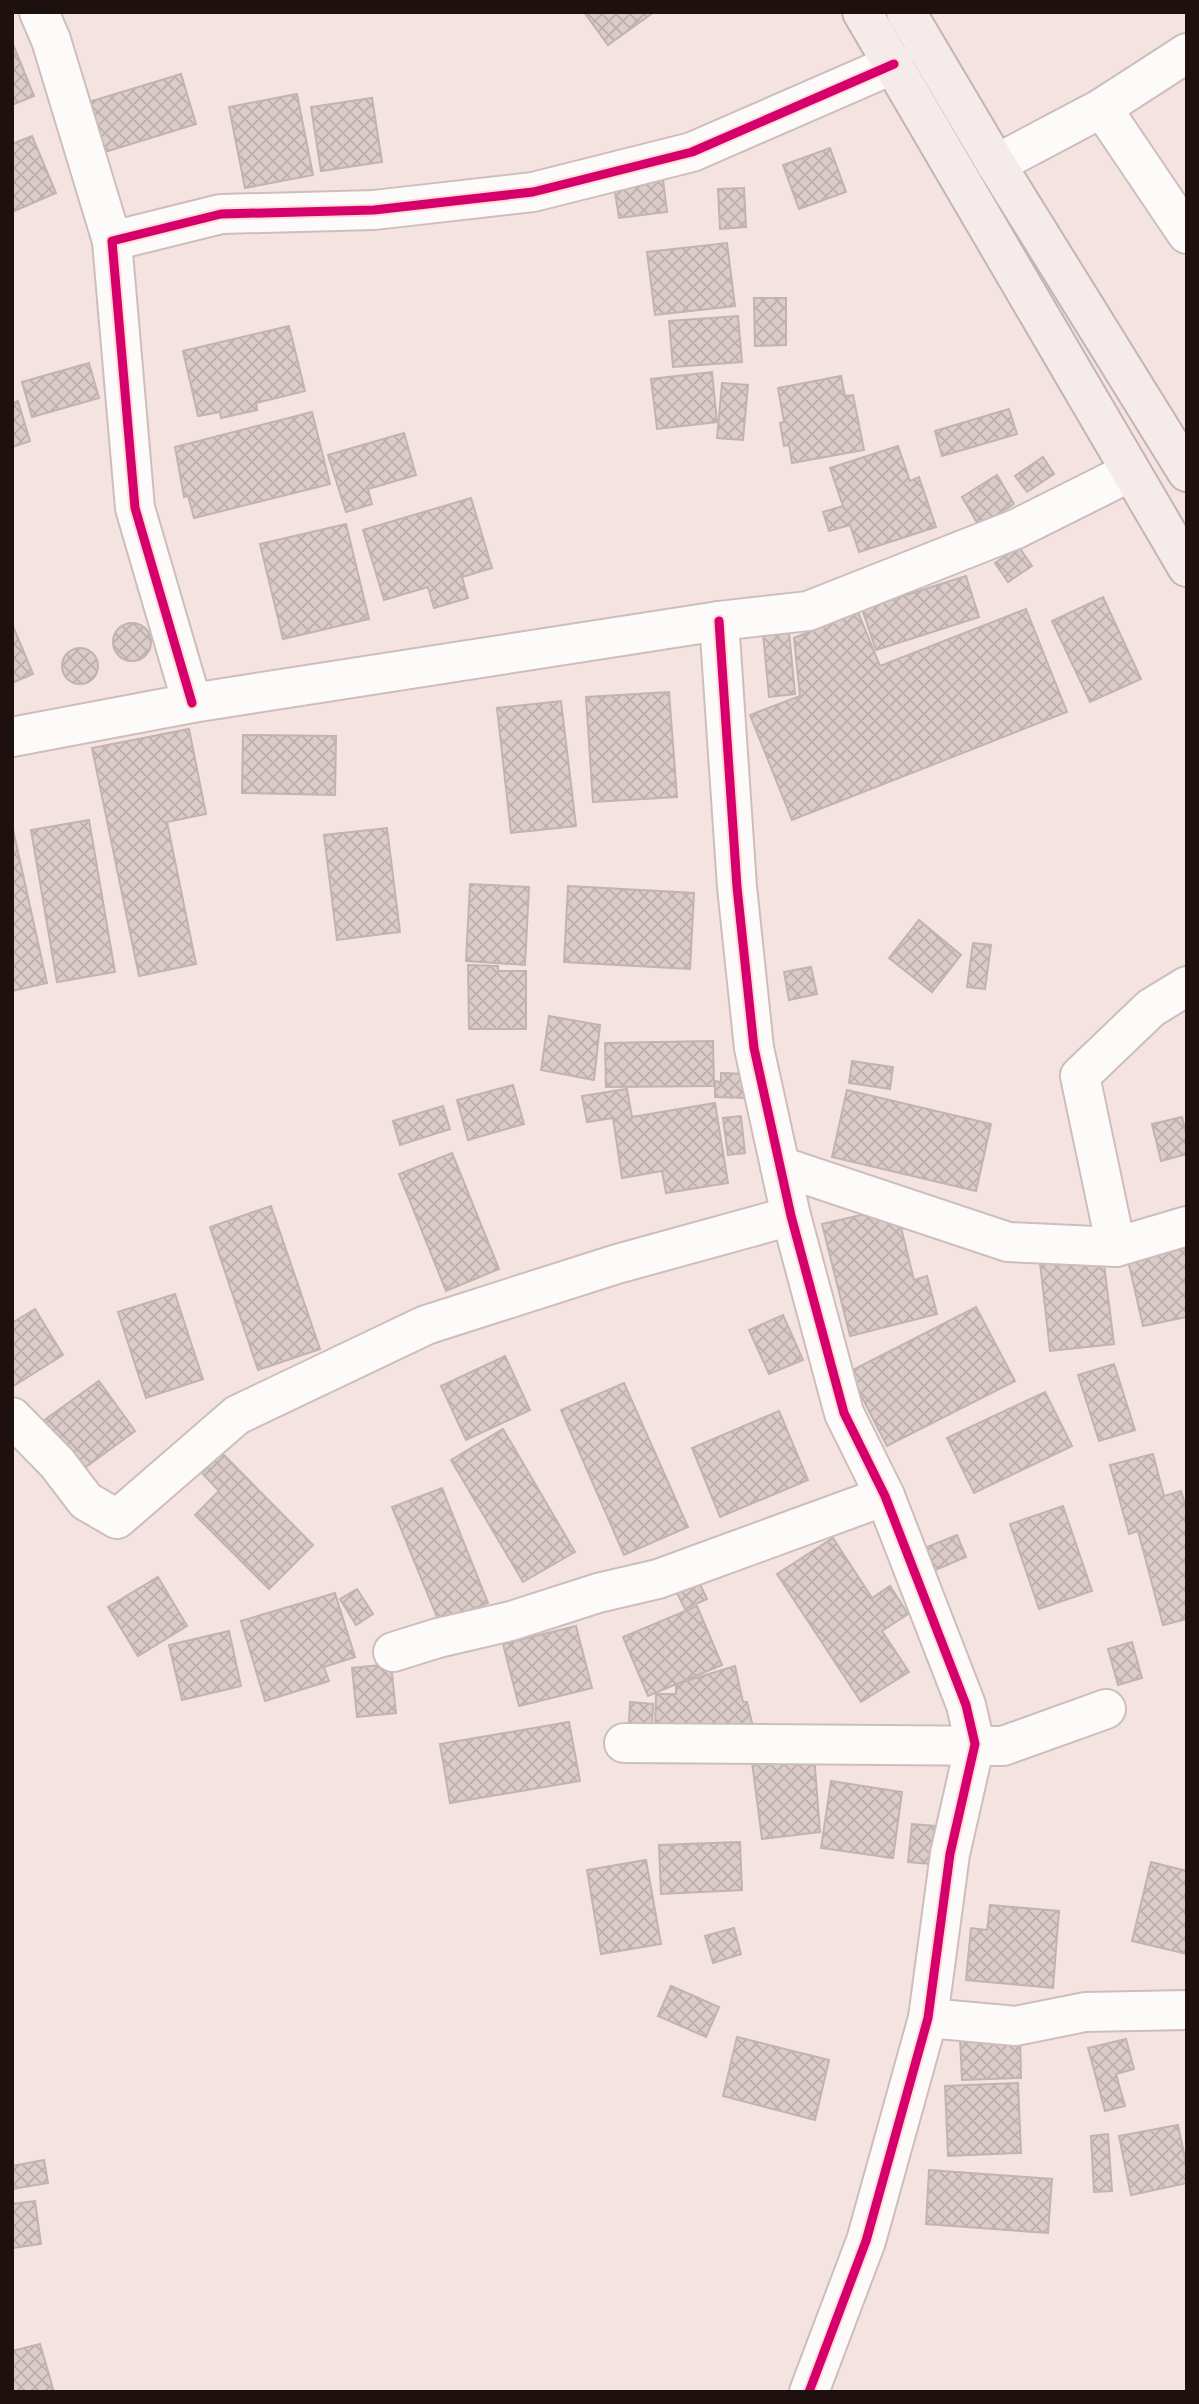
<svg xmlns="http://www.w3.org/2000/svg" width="1199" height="2404" viewBox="0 0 1199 2404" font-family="Jost,sans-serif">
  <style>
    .building { fill: url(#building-cross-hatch); stroke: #c1b3b1; stroke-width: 2 }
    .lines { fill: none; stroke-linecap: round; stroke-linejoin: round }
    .street-casing { stroke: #cdbebc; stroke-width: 42 }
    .highway-casing { stroke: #c4b4b3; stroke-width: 42 }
    .street { stroke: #fdfbfa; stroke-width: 38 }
    .highway { stroke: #f5ebea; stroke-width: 38 }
    .cycleway-casing { stroke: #fcddd9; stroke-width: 13 }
    .cycleway { stroke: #d6006c; stroke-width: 9 }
  </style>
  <defs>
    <pattern id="building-cross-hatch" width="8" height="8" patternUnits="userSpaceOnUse" patternTransform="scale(1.75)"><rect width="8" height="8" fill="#dbccca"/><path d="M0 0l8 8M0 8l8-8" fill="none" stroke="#bcaeac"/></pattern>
  </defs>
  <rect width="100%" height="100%" fill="#f4e3e1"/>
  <g class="building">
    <path d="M584 12H654L608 45Z"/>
    <path d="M12 42 34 96 12 105Z"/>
    <path d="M181 74 196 124 105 152 89 102Z"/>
    <path d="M297 94 313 175 245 188 229 107Z"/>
    <path d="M372 98 382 162 321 171 311 107Z"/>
    <path d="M32 136 56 193 12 212V144Z"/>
    <path d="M830 148 846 192 799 209 783 165Z"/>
    <path d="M662 172 667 212 619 218 613 179Z"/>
    <path d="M744 188 746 227 720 229 718 189Z"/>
    <path d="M727 243 735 306 655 315 647 252Z"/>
    <path d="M754 298H786V345L755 346Z"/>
    <path d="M738 316 742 362 673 367 669 321Z"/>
    <path d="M289 326 305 391 256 403 257 410 221 418 220 412 198 416 183 351Z"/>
    <path d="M89 363 99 398 32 417 22 382Z"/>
    <path d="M712 372 717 422 657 429 651 379Z"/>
    <path d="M841 376 845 396 853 395 864 450 792 463 789 445 784 446 780 423 784 422 778 388Z"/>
    <path d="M722 383 748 385 743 440 717 438Z"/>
    <path d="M18 401 30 441 12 447V403Z"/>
    <path d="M1009 409 1017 434 942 456 935 431Z"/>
    <path d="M312 412 330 484 194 518 188 496 184 497 175 447Z"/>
    <path d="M404 433 416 475 368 489 372 504 346 512 328 455Z"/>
    <path d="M898 446 910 481 919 477 936 527 859 552 850 525 829 531 823 512 843 506 830 468Z"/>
    <path d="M1043 457 1054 474 1027 492 1015 476Z"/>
    <path d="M997 475 1014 504 979 526 962 497Z"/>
    <path d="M471 498 492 568 462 577 468 598 434 608 428 587 384 600 363 530Z"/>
    <path d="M346 524 369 619 283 639 260 544Z"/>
    <path d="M1019 547 1032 566 1008 582 995 563Z"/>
    <path d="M966 576 979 617 876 650 862 609Z"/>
    <path d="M1103 597 1141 679 1090 702 1052 621Z"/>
    <path d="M1026 609 1067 712 792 820 750 715 800 696 794 638 858 612 880 666Z"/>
    <circle cx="132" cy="642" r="19"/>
    <path d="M12 624 33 674 12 683Z"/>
    <path d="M789 632 795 694 769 697 763 634Z"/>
    <circle cx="80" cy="666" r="18"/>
    <path d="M669 692 677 797 593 802 586 697Z"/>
    <path d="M561 701 576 826 511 833 497 708Z"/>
    <path d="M189 729 206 814 167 822 196 964 139 976 92 748Z"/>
    <path d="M243 735 336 736 335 795 242 793Z"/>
    <path d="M89 820 115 972 57 982 31 830Z"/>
    <path d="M12 825 47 983 12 991Z"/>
    <path d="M387 828 400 932 337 940 324 835Z"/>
    <path d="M470 884 529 887 525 965 466 961Z"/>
    <path d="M568 886 694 893 690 969 564 962Z"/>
    <path d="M919 920 961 955 932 992 889 958Z"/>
    <path d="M973 943 991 945 985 989 967 987Z"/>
    <path d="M468 965 498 966V971H526V1029H469Z"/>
    <path d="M811 967 817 994 789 1000 784 972Z"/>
    <path d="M549 1016 600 1025 594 1080 541 1070Z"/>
    <path d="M713 1041 714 1086 606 1087 605 1043Z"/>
    <path d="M852 1061 893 1067 890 1089 849 1083Z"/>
    <path d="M721 1073 747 1074V1098L715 1097V1081L721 1082Z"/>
    <path d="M513 1085 524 1124 468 1140 457 1100Z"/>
    <path d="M627 1089 632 1117 715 1103 728 1183 666 1193 662 1171 622 1178 613 1118 587 1122 582 1096Z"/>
    <path d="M847 1090 991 1124 976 1191 832 1157Z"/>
    <path d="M443 1106 450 1129 400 1145 393 1121Z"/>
    <path d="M741 1116 745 1153 728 1155 723 1118Z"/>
    <path d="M1182 1117 1187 1137V1154L1161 1161 1152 1124Z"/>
    <path d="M452 1153 499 1269 446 1291 399 1174Z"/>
    <path d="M271 1206 320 1349 258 1370 210 1227Z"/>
    <path d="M896 1207 914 1280 927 1276 937 1314 850 1336 822 1224Z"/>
    <path d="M1102 1248 1114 1344 1050 1351 1039 1254Z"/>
    <path d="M1187 1248V1317L1143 1326 1128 1260Z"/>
    <path d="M175 1294 203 1379 146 1398 118 1312Z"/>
    <path d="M976 1307 1015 1381 887 1446 849 1372Z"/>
    <path d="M35 1309 63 1355 12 1387V1323Z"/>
    <path d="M783 1315 803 1360 769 1374 749 1330Z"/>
    <path d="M505 1356 530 1410 466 1440 441 1386Z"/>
    <path d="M1114 1364 1135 1430 1099 1441 1078 1375Z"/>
    <path d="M99 1381 135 1431 79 1472 43 1421Z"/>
    <path d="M624 1383 688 1527 624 1555 561 1410Z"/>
    <path d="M1045 1392 1072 1446 974 1493 947 1438Z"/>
    <path d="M779 1411 808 1480 720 1517 692 1448Z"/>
    <path d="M503 1429 575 1552 523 1582 451 1460Z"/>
    <path d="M222 1453 313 1545 269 1589 195 1515 219 1491 202 1473Z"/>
    <path d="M1153 1454 1164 1496 1181 1491 1187 1511V1619L1163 1625 1138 1531 1129 1534 1110 1465Z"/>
    <path d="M442 1488 488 1603 439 1622 392 1507Z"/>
    <path d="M1063 1506 1092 1591 1039 1609 1010 1524Z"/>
    <path d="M957 1535 966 1557 931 1572 922 1549Z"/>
    <path d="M833 1538 872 1598 890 1586 908 1614 882 1631 909 1672 861 1702 777 1574Z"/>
    <path d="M158 1577 187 1626 138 1656 108 1607Z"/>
    <path d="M698 1580 707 1599 685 1609 676 1591Z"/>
    <path d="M357 1589 373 1614 356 1625 340 1599Z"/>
    <path d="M335 1593 355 1657 324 1667 329 1681 265 1701 241 1621Z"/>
    <path d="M697 1606 722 1665 648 1696 623 1637Z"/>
    <path d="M576 1626 592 1688 519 1706 503 1644Z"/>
    <path d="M229 1631 241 1686 182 1700 169 1645Z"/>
    <path d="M1132 1642 1142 1678 1118 1685 1108 1649Z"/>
    <path d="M391 1664 396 1713 357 1717 352 1668Z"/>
    <path d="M735 1666 743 1702H747L754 1731 655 1727 656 1694H676V1684Z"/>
    <path d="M630 1702 653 1704 652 1725 629 1724Z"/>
    <path d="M569 1722 580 1781 450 1803 440 1744Z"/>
    <path d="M814 1755 820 1832 762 1839 752 1762Z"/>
    <path d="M831 1781 902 1792 893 1858 821 1848Z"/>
    <path d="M912 1824 935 1826 931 1864 908 1862Z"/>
    <path d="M740 1842 742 1890 661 1894 659 1845Z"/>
    <path d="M646 1860 661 1944 601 1954 587 1870Z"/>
    <path d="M1151 1862 1187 1871V1954L1132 1941Z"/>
    <path d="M990 1905 1059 1911 1053 1988 966 1980 971 1928 987 1930Z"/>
    <path d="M734 1928 741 1954 713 1963 705 1936Z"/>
    <path d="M671 1986 719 2007 706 2037 658 2016Z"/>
    <path d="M1020 2036 1021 2078 962 2080 960 2038Z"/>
    <path d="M737 2037 829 2060 815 2120 723 2096Z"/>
    <path d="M1126 2039 1134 2069 1116 2074 1125 2106 1105 2111 1088 2048Z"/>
    <path d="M1018 2083 1021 2153 948 2156 945 2086Z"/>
    <path d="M1178 2125 1187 2168V2183L1131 2195 1119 2136Z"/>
    <path d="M1108 2134 1112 2191 1094 2192 1091 2136Z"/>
    <path d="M44 2160 48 2183 12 2189V2166Z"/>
    <path d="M929 2170 1052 2179 1048 2233 926 2224Z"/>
    <path d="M35 2201 41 2244 12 2248V2204Z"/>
    <path d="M40 2344 54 2392H12V2351Z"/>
  </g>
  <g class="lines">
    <defs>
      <g id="street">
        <path d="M39 12 51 40 112 241"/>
        <path d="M1102 108 1187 234"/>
        <path d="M996 164 1102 108 1187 53"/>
        <path d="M719 621 737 887 754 1048 791 1216 844 1413 885 1496 966 1705 975 1744 950 1854 928 2018 866 2241 809 2392"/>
        <path d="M192 703 135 508 112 241 221 214 374 210 533 192 692 152 894 64"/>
        <path d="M12 737 192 703 719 621 808 611 1016 529 1130 472"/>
        <path d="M1187 986 1151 1008 1080 1076 1116 1247 1187 1226"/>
        <path d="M780 1166 1008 1242 1116 1247"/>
        <path d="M12 1417 57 1463 86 1501 117 1519 237 1415 426 1325 617 1264 791 1216"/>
        <path d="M393 1652 438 1638 511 1621 598 1593 658 1579 885 1496"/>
        <path d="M624 1743 1003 1746 1106 1709"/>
        <path d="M928 2018 1016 2026 1085 2012 1187 2010"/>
      </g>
      <g id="highway">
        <path d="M862 12 1187 567"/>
        <path d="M906 12 996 164 1187 472"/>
      </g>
    </defs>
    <use href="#street" class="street-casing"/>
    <use href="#highway" class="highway-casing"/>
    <use href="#street" class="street"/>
    <use href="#highway" class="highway"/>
    <defs>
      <g id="cycleway">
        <path d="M719 621 737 887 754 1048 791 1216 844 1413 885 1496 966 1705 975 1744 950 1854 928 2018 866 2241 809 2392"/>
        <path d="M192 703 135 508 112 241 221 214 374 210 533 192 692 152 894 64"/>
      </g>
    </defs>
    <use href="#cycleway" class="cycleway-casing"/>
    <use href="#cycleway" class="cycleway"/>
  </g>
  <rect width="1199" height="2404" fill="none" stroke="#1d100f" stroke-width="28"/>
</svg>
